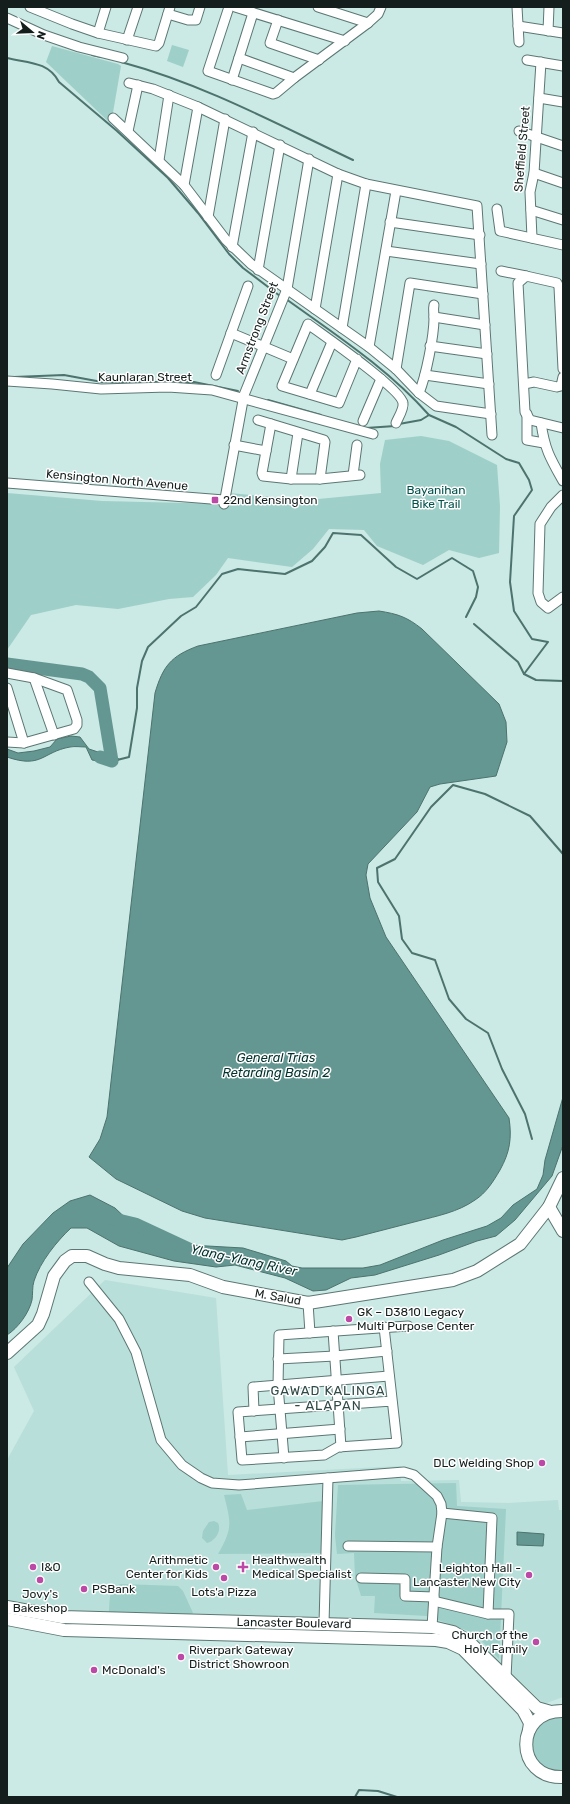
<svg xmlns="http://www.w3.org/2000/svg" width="570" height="1804" viewBox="0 0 570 1804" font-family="Rubik,sans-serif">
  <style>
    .built { fill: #b8dfd9 }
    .green { fill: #9ecfc9 }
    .water { fill: #649791; stroke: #4c736e }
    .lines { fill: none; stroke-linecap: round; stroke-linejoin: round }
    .stream { stroke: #4c736e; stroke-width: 2 }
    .river { stroke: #649791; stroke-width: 13 }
    .street-casing { stroke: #5c7773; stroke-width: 11 }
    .secondary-casing { stroke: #5c7773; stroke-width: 14 }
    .street { stroke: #fff; stroke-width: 9 }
    .secondary { stroke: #fff; stroke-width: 12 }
    .poi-dot { fill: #bb49a5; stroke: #fff; stroke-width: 1.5 }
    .labels { text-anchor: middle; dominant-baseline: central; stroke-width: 3; stroke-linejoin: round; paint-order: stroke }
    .street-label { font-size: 12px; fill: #141f1d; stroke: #fff }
    .park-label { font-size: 12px; fill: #02524b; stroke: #fff }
    .poi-label { font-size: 12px; fill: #141f1d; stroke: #fff; text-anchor: start }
    .water-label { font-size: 13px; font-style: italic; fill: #00322d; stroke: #fff }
    .neighbourhood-label { font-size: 13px; letter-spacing: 1px; fill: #304a47; stroke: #fff }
  </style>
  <rect width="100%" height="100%" fill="#cbe9e5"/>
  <path class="built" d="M105 1280 216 1298 228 1475 401 1466V1481L459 1480 461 1502 509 1503 558 1500 559 1510H563V1697L544 1704 469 1633 428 1620 60 1613 7 1600V1460L34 1411 14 1367Z"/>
  <g class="green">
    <path d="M172 45 189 50 183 67 167 61Z"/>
    <path d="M52 46 118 64 121 66 111 124 46 62Z"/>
    <path d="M421 436 449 441 497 465 500 506 499 553 479 558 449 550 423 565 377 546 364 530 329 529 313 549 292 567 228 558 216 575 193 597 169 599 118 609 76 605 31 615 7 650V493L102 501 227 504 229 493 308 500 381 493 380 464 385 440Z"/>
    <path d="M456 1483 457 1506 506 1509 499 1659 474 1633 427 1616 374 1613 375 1596H361L355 1576 354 1553 337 1554 335 1535 338 1485Z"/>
    <path d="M241 1494 247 1510 323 1501 322 1553 218 1554C233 1528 231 1523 224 1495Z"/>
    <path d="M214 1521 218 1523C222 1531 215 1541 207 1543L202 1538 203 1531 209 1522Z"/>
    <path d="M121 1584 178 1586 183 1591 193 1613 191 1615 109 1612C110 1601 108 1587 121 1584Z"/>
    <path d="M554 1718H563V1772L541 1767C538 1763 532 1756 531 1751 529 1734 539 1723 554 1718Z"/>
  </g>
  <g class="water">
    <path d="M379 611C398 614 407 617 422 629L499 704 506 722 507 742 496 776 440 784 430 787 417 812 368 864 366 875 370 898 386 937 509 1118C512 1138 510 1152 500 1170 493 1182 486 1193 475 1200 458 1212 437 1216 418 1221 397 1226 377 1232 356 1237L342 1240 205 1218 182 1211 116 1179 89 1157 100 1139 107 1117 155 693C163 666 171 656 198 646L357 613Z"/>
    <path d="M71 736 80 737 89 749 119 759 116 764 92 760 86 747C81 747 75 746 70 747 42 752 42 769 7 757V749L18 753 34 751 50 747 57 739Z"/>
    <path d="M563 1097V1145L552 1176 515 1220 496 1236 477 1241 439 1255 375 1275 351 1278 326 1290 313 1291 285 1278 235 1265 216 1267 174 1261 119 1246 87 1228H71C57 1241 40 1262 34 1281 32 1287 33 1294 32 1300 29 1313 18 1328 7 1335V1268L23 1244 53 1213 70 1201 90 1195 115 1208 133 1225 159 1241 172 1244 243 1248 286 1261 292 1266 302 1268H363L380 1265 443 1240 487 1226 501 1218 513 1205 537 1189 543 1175 545 1160Z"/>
    <path d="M517 1532 544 1534 543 1546 517 1545Z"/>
  </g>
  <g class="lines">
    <g class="stream">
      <path d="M92 55 101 57"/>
      <path d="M7 58C27 63 48 61 59 82L117 131 168 178 198 213 229 254 243 268 280 296"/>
      <path d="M121 62C203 84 277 124 353 160"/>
      <path d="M286 299C336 335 387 368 429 415"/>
      <path d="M14 377 64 375 102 382H194L238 391"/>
      <path d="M268 400 321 415"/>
      <path d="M399 424 421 420 429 415 456 427 506 459 519 463 529 480 532 490 514 516 510 582 514 611 532 639 548 642 524 674"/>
      <path d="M366 428 395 426"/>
      <path d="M474 624 518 662 524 674 536 680 563 681"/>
      <path d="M117 760 129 757 137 708V688L142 661 148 647 181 616 196 607 222 574 238 569 285 574 312 561 325 547 333 533 361 535 396 567 417 579 452 558 473 571 478 587 476 597 466 617"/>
      <path d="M532 1139 525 1114 502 1069 488 1033 466 1019 449 999 435 960 412 953 402 939 399 916 378 882 377 868 395 859 431 807 453 785 485 794 530 816 563 854"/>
      <path d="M355 1797 359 1790 378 1791 397 1797"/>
    </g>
    <g class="river">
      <path d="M7 664 82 674 89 677 100 688 112 761 100 757"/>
      <path d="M114 1219 135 1224 193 1251"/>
    </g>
    <defs>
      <g id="street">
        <path d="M30 7 72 24 98 33 156 46 159 43 170 7"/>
        <path d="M229 7 208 71 273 94 276 93 294 78 368 23 378 14 381 7"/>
        <path d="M235 7 345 41"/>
        <path d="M318 7 368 23"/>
        <path d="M517 7 519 42"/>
        <path d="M168 14 188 20H196L200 7"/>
        <path d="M7 18 44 35 79 47 123 58"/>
        <path d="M278 20 270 43 319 60"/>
        <path d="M518 26 563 33"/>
        <path d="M548 31 549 7"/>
        <path d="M98 33 106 7"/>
        <path d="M127 40 138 7"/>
        <path d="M239 58 294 78"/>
        <path d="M527 60 563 66"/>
        <path d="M232 80 253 13"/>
        <path d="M129 83 153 89 198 107 338 174 366 184 477 206 492 435"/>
        <path d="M539 98 563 102"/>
        <path d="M113 118 184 185 226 240 251 264 369 347 396 369 419 393 436 406 491 414"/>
        <path d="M128 131 138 85"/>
        <path d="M519 131 563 146"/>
        <path d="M159 160 169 95"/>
        <path d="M534 173 563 183"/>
        <path d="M184 185 198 107"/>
        <path d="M497 209 500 231 563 245"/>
        <path d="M531 210 563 220"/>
        <path d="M208 217 225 119"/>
        <path d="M390 222 480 235"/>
        <path d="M532 238 530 192 534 173 541 62"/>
        <path d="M232 247 253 132"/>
        <path d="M386 251 481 264"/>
        <path d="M258 270 280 145"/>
        <path d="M501 271 526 276"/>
        <path d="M315 309 338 174"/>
        <path d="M434 317 485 325"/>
        <path d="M342 328 366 184"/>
        <path d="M231 333 293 359"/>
        <path d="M430 346 487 354"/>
        <path d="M369 347 396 191"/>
        <path d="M357 359 339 403 282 386 308 324C323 335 401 389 403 403 404 409 398 418 396 423"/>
        <path d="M396 369 410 283 483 294"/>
        <path d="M563 369 559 287 557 283 526 276 518 283 525 412 530 420 563 428"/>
        <path d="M216 375 248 286"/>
        <path d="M425 375 489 384"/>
        <path d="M7 381 52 384 101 389 168 387 212 390 373 434"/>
        <path d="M524 384 534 382 557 387 561 386 563 377"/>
        <path d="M419 393C426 376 434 336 434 318 434 313 433 309 434 305"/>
        <path d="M310 394 332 342"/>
        <path d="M527 414V440L544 443"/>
        <path d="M258 420 324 440 325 442 320 479"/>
        <path d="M363 421 381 379"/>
        <path d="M541 423C545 450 550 458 563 481"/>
        <path d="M271 424 262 473 263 476 291 479H320L360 475"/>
        <path d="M234 445 266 451"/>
        <path d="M353 475 357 445"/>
        <path d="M291 479 298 433"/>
        <path d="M7 483 224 500"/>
        <path d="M563 495 551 507 540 524 538 593 541 602 548 608 563 597"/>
        <path d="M224 504 244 395 287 289 309 159"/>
        <path d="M7 673 34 678 67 690 77 720V725L74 729 24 743 7 742"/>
        <path d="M34 678 54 735"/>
        <path d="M7 688 24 743"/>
        <path d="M89 1282 119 1319 136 1352 161 1440 182 1465 201 1478 212 1483 239 1485 404 1472 414 1475 437 1496 441 1504 442 1513 437 1547 432 1627"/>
        <path d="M308 1303 310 1333"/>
        <path d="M384 1327 397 1443 338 1447 324 1455 242 1460 238 1412 392 1401"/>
        <path d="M333 1331 341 1447"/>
        <path d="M278 1359 335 1356 387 1351"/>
        <path d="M254 1411 253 1387 389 1376"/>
        <path d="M240 1437 340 1429"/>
        <path d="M284 1458 278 1386 279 1335 408 1326"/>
        <path d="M442 1513 492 1518 488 1614"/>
        <path d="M348 1546 437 1547"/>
        <path d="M361 1578 405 1579V1596L434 1597"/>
        <path d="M434 1601 488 1614H509L506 1678"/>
        <path d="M324 1624 328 1478"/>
      </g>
      <g id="secondary">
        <path d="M549 1207 563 1231"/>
        <path d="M7 1353 38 1325 43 1314 54 1276 65 1261 72 1256H87L105 1264 119 1268 190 1275 223 1287 308 1303 453 1280 477 1271 520 1244 549 1207 563 1178"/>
        <path d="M7 1607 62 1617 432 1627 453 1632 468 1641 537 1708 551 1712"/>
        <path d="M7 1619 64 1630 436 1640 448 1642 463 1649 523 1710 530 1723 529 1730"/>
        <path d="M563 1711C514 1710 514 1779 563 1777"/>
      </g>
    </defs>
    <use href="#street" class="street-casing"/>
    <use href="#secondary" class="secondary-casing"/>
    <use href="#street" class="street"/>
    <use href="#secondary" class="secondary"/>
  </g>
  <g class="poi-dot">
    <rect x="211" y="496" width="8" height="8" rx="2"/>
    <circle cx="349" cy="1319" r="4"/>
    <circle cx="542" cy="1463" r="4"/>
    <circle cx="33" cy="1567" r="4"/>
    <circle cx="216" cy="1567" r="4"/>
    <path d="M241 1561h4v4h4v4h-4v4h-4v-4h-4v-4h4z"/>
    <circle cx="529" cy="1575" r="4"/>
    <circle cx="224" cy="1578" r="4"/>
    <circle cx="40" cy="1580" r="4"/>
    <circle cx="84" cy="1589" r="4"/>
    <circle cx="536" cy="1642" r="4"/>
    <circle cx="181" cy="1657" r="4"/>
    <circle cx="94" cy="1670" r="4"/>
  </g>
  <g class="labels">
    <g class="street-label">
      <text transform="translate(522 149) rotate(-85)">Sheffield Street</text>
      <text transform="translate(257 328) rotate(-69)">Armstrong Street</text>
      <text x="145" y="377">Kaunlaran Street</text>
      <text transform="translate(117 480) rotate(5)">Kensington North Avenue</text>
      <text transform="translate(278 1297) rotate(10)">M. Salud</text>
      <text transform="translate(294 1623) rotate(1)">Lancaster Boulevard</text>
    </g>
    <g class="park-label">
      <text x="436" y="490">Bayanihan<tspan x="436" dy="14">Bike Trail</tspan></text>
    </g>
    <g class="poi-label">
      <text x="223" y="500">22nd Kensington</text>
      <text x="357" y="1312">GK – D3810 Legacy<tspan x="357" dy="14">Multi Purpose Center</tspan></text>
      <text x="534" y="1463" text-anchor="end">DLC Welding Shop</text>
      <text x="208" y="1560" text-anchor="end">Arithmetic<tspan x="208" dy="14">Center for Kids</tspan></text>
      <text x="252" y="1560">Healthwealth<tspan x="252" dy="14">Medical Specialist</tspan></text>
      <text x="41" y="1567">I&amp;O</text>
      <text x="521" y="1568" text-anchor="end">Leighton Hall -<tspan x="521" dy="14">Lancaster New City</tspan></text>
      <text x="92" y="1589">PSBank</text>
      <text x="224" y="1592" text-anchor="middle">Lots'a Pizza</text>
      <text x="40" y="1594" text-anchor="middle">Jovy's<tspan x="40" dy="14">Bakeshop</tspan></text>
      <text x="528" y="1635" text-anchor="end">Church of the<tspan x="528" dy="14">Holy Family</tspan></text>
      <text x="189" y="1650">Riverpark Gateway<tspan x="189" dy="14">District Showroon</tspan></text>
      <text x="102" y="1670">McDonald's</text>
    </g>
    <g class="water-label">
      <text x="276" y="1057">General Trias<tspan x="276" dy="15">Retarding Basin 2</tspan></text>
      <text transform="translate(244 1260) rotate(12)">Ylang-Ylang River</text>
    </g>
    <g class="neighbourhood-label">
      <text x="328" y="1390">GAWAD KALINGA<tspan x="328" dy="15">- ALAPAN</tspan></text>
    </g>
  </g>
  <rect width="570" height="1804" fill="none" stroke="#141f1d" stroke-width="16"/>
  <g transform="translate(32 32) rotate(109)" stroke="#ffffff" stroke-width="3" paint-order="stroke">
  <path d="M0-3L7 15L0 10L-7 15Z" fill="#141f1d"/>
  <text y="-6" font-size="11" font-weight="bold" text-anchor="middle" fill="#141f1d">N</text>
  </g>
</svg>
